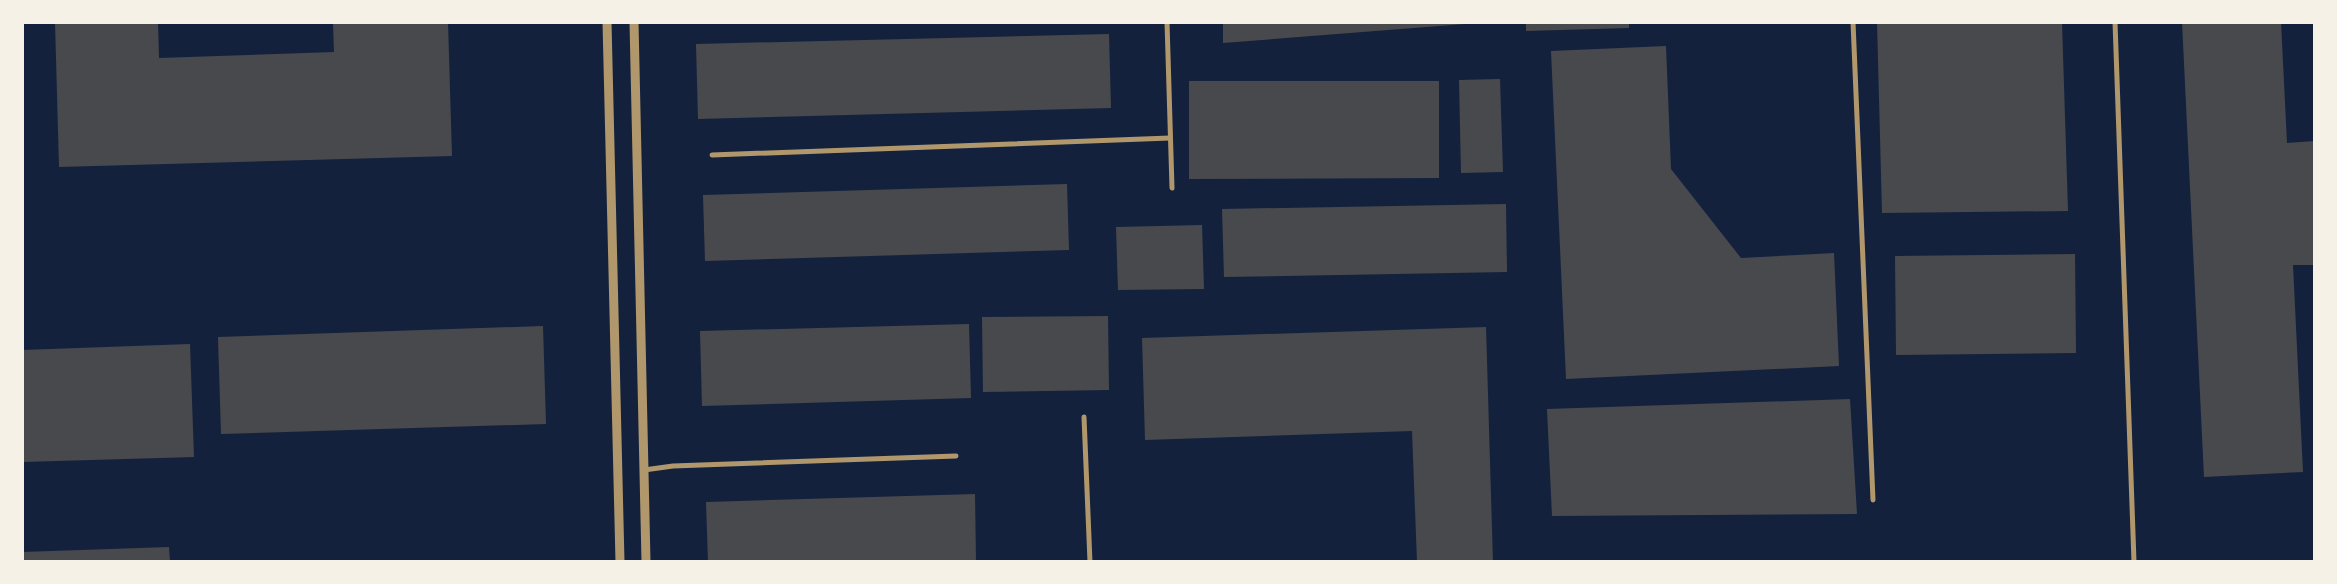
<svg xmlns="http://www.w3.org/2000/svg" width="2337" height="584" viewBox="0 0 2337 584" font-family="Roboto,sans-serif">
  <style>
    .building { fill: #48494c }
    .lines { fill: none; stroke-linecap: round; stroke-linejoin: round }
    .minor { stroke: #b1986c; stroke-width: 5 }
    .tertiary { stroke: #b1986c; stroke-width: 9 }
  </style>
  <rect width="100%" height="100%" fill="#14213d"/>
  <g class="building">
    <path d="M55 22H158L159 58 334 52 333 22H448L452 156 59 167Z"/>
    <path d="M1223 22H1464L1465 24 1223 43Z"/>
    <path d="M1526 22H1629V28L1526 31Z"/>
    <path d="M1877 22 2062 23 2068 211 1882 213Z"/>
    <path d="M2182 22H2281L2287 143 2314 141V265H2293L2303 472 2204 477Z"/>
    <path d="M1109 34 1111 108 698 119 696 44Z"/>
    <path d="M1666 46 1671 169 1741 258 1834 253 1839 366 1566 379 1551 51Z"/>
    <path d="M1500 79 1503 172 1461 173 1459 80Z"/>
    <path d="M1189 81H1439V178L1189 179Z"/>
    <path d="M1067 184 1069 250 705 261 703 195Z"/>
    <path d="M1506 204 1507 272 1224 277 1222 209Z"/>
    <path d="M1202 225 1204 289 1118 290 1116 227Z"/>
    <path d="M2075 254 2076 353 1896 355 1895 256Z"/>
    <path d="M1108 316 1109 390 983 392 982 317Z"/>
    <path d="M969 324 971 398 702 406 700 331Z"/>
    <path d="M543 326 546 424 221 434 218 337Z"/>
    <path d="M1486 327 1493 562H1417L1412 431 1145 440 1142 338Z"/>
    <path d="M190 344 194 457 22 462V350Z"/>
    <path d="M1850 399 1857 514 1552 516 1547 409Z"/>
    <path d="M975 494 976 562H708L706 502Z"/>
    <path d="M169 547 170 562H22V552Z"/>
  </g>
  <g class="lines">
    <g class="minor">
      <path d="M1167 22 1172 188"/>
      <path d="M1853 22 1873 500"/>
      <path d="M2115 22 2134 562"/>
      <path d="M712 155 1170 138"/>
      <path d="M1084 417 1090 562"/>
      <path d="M644 470 673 466 956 456"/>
    </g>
    <g class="tertiary">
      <path d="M607 22 620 562"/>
      <path d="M634 22 646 562"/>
    </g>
  </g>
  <rect width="2337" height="584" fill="none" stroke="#f6f1e7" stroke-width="48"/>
</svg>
